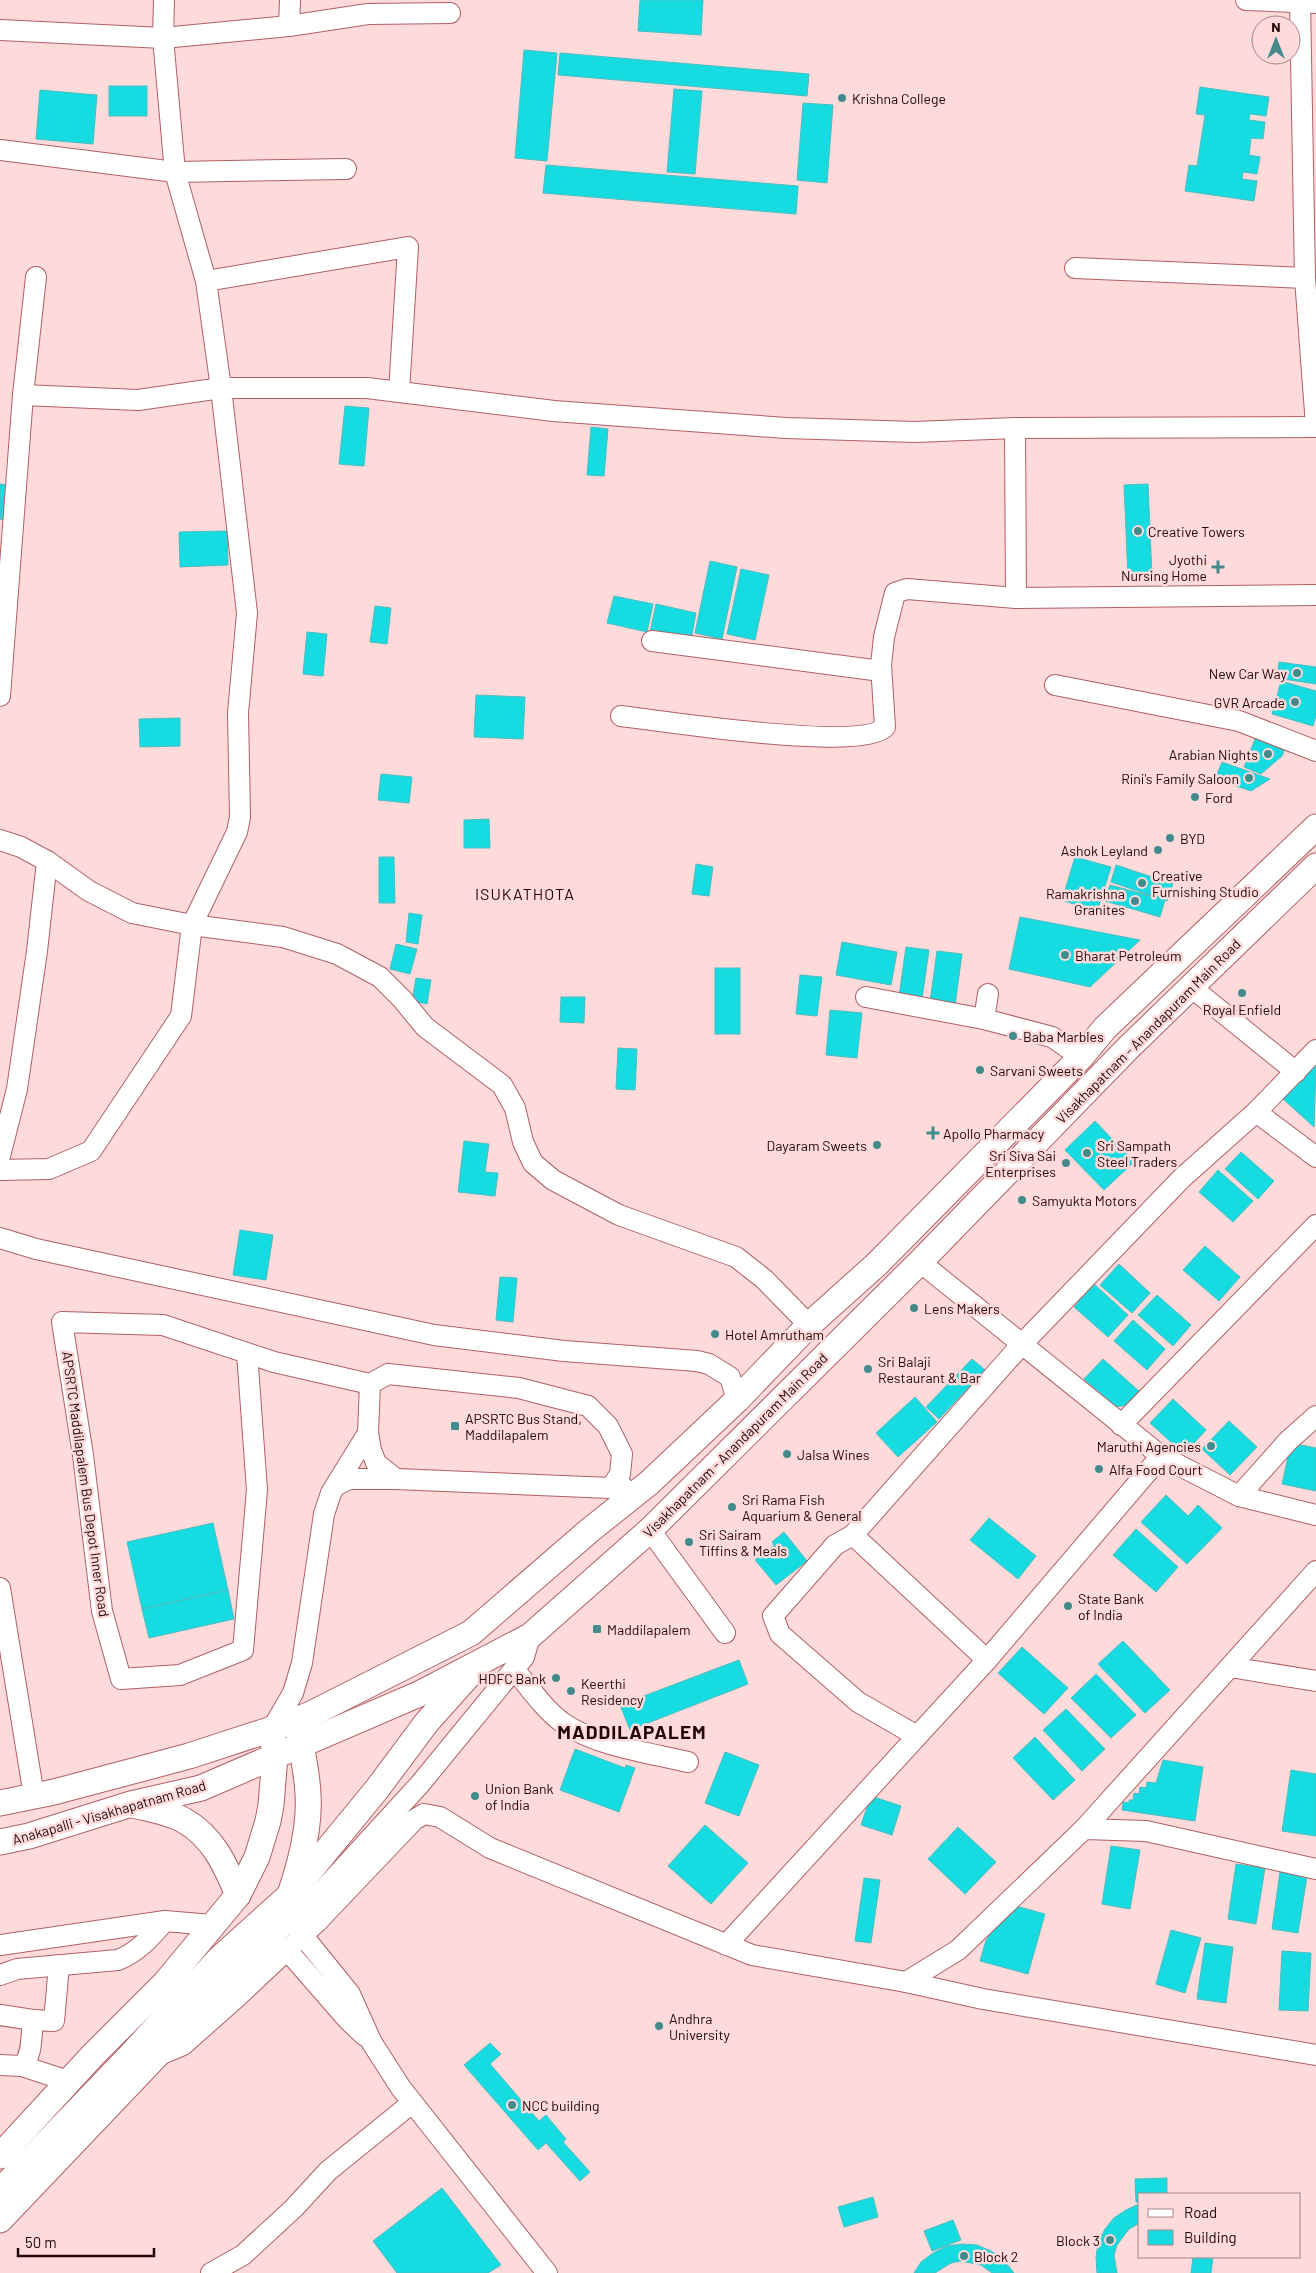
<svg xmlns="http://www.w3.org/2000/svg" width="1316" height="2273" viewBox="0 0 1316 2273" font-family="Barlow,sans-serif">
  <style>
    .building { fill: #16dce2; stroke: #4cbcbf }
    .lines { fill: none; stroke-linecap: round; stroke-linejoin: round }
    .minor-casing { stroke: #af6164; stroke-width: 22 }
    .major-casing { stroke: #af6164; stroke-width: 27 }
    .minor { stroke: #fff; stroke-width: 20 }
    .major { stroke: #fff; stroke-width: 25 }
    .poi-dot { fill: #428a8c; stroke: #fedada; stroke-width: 2 }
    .labels { text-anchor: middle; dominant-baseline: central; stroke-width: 5; stroke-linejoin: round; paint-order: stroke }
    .poi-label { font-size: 14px; fill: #240709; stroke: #fedada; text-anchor: start }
    .street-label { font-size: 14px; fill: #240709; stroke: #fedada }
    .quarter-label { font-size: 16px; letter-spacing: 1px; fill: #240709; stroke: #fedada }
    .district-label { font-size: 19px; font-weight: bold; letter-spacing: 1px; fill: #240709; stroke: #fedada }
  </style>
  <rect width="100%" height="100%" fill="#fedada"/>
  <g class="building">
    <path d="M640 0H703L701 35 638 31Z"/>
    <path d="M524 50 557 53 547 161 515 158Z"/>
    <path d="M560 53 809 74 807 96 558 75Z"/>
    <rect x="109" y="86" width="38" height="30"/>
    <path d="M1200 87 1269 97 1266 116 1250 114 1249 120 1265 122 1263 139 1251 138 1249 155 1260 157 1257 174 1243 172 1242 179 1257 181 1254 201 1185 191 1189 165 1197 166 1205 115 1196 114Z"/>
    <path d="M674 89 702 91 695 174 667 172Z"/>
    <path d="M40 90 97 95 93 144 36 139Z"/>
    <path d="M803 103 833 105 827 183 797 180Z"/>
    <path d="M546 165 798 186 796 214 543 193Z"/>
    <path d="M345 406 369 408 364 466 339 464Z"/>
    <path d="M591 427 608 429 604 476 587 475Z"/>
    <path d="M0 484 13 486 7 520 0 519Z"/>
    <path d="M1148 484 1152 576 1128 577 1124 485Z"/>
    <path d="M227 531 228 565 180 567 179 532Z"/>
    <path d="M710 561 737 567 722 639 695 633Z"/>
    <path d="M741 569 769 575 755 640 727 634Z"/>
    <path d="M614 596 653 604 647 632 607 623Z"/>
    <path d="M656 604 696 613 691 640 650 632Z"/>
    <path d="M375 606 391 608 387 644 370 642Z"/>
    <path d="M307 632 327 634 323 676 303 674Z"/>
    <path d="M1279 662 1316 667V684L1277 678Z"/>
    <path d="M1281 681 1316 691V716L1313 726 1272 714Z"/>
    <path d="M476 695 525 697 523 739 474 737Z"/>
    <path d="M180 718V746L140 747 139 719Z"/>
    <path d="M1257 734 1286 745 1282 756 1261 774 1244 767Z"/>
    <path d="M1222 762 1270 779 1251 791 1215 779Z"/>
    <path d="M381 774 412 777 409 803 378 800Z"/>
    <path d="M489 819 490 848H464V820Z"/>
    <path d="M379 857H394L395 903H379Z"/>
    <path d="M1075 857 1111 867 1097 912 1062 900Z"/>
    <path d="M696 864 713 867 709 896 692 894Z"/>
    <path d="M1116 865 1173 884 1167 901 1111 882Z"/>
    <path d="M1110 885 1165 900 1160 917 1105 901Z"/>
    <path d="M409 913 422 915 418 944 406 942Z"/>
    <path d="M1020 917 1140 940 1090 987 1009 969Z"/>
    <path d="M842 942 897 952 891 985 836 975Z"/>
    <path d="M396 944 417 949 410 974 390 969Z"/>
    <path d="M906 947 929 950 922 999 899 996Z"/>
    <path d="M937 951 962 954 955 1005 930 1002Z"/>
    <rect x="715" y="968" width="25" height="66"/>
    <path d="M800 975 822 977 817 1016 796 1014Z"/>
    <path d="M416 978 431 980 427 1004 412 1001Z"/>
    <path d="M561 997H585L584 1023 560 1022Z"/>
    <path d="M830 1010 862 1013 857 1058 826 1055Z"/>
    <path d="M618 1048 637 1049 635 1090 616 1089Z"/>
    <path d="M1313 1063 1316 1066 1314 1127 1282 1098Z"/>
    <path d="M1095 1121 1134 1162 1104 1190 1065 1150Z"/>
    <path d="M464 1141 489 1144 485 1172 498 1173 495 1196 458 1192Z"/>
    <path d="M1241 1152 1274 1181 1258 1199 1225 1169Z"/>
    <path d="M1218 1170 1253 1201 1233 1222 1199 1192Z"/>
    <path d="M240 1230 273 1235 266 1280 233 1275Z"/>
    <path d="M1205 1246 1240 1277 1219 1301 1183 1270Z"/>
    <path d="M1119 1264 1150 1293 1132 1313 1100 1285Z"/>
    <path d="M500 1277 517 1278 513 1322 496 1320Z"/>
    <path d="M1094 1284 1128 1315 1108 1337 1074 1307Z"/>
    <path d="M1157 1295 1191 1325 1173 1346 1138 1315Z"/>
    <path d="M1133 1320 1165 1349 1147 1370 1114 1341Z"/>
    <path d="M972 1359 985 1370 939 1419 926 1407Z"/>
    <path d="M1103 1359 1140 1392 1127 1405 1116 1407 1084 1379Z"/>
    <path d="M915 1397 937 1422 898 1457 876 1433Z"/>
    <path d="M1173 1399 1206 1430 1184 1454 1150 1423Z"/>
    <path d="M1229 1421 1257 1447 1230 1475 1202 1449Z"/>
    <path d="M1291 1443 1316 1448V1491L1282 1484Z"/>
    <path d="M1166 1495 1188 1516 1198 1505 1222 1528 1187 1564 1141 1522Z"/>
    <path d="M989 1518 1036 1556 1018 1579 970 1540Z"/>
    <path d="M213 1523 228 1590 142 1609 127 1542Z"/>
    <path d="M1136 1529 1178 1567 1156 1592 1113 1555Z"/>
    <path d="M784 1532 807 1561 776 1585 755 1560 774 1545 772 1542Z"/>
    <path d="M228 1590 234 1619 149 1638 142 1609Z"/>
    <path d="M1123 1641 1170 1690 1145 1713 1098 1664Z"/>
    <path d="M1022 1647 1068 1688 1044 1714 998 1673Z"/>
    <path d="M739 1660 748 1684 630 1730 620 1705Z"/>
    <path d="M1096 1674 1136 1715 1111 1738 1071 1698Z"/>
    <path d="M1066 1709 1105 1749 1082 1771 1043 1730Z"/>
    <path d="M1035 1737 1075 1780 1053 1800 1013 1758Z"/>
    <path d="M575 1749 625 1768 626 1765 635 1768 619 1812 560 1790Z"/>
    <path d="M725 1752 759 1765 739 1816 705 1803Z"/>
    <path d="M1163 1760 1203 1767 1195 1821 1122 1810 1123 1802 1129 1803V1800H1133L1134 1793 1139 1794 1140 1787 1146 1788 1147 1782 1156 1783Z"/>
    <path d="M1291 1770 1316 1774V1836L1282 1831Z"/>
    <path d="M871 1796 901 1806 892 1835 861 1825Z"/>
    <path d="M705 1825 748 1863 711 1904 668 1866Z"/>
    <path d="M958 1827 996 1862 965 1894 928 1859Z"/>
    <path d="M1111 1846 1140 1850 1130 1909 1102 1904Z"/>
    <path d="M1236 1864 1265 1868 1256 1924 1228 1919Z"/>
    <path d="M1280 1872 1307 1876 1298 1933 1272 1929Z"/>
    <path d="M864 1878 880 1880 871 1943 855 1941Z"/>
    <path d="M1012 1905 1045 1914 1028 1974 980 1961 986 1940Z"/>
    <path d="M1171 1930 1201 1938 1185 1993 1156 1984Z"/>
    <path d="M1205 1943 1233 1947 1226 2003 1197 1999Z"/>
    <path d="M1282 1951 1311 1953 1308 2011 1279 2010Z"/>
    <path d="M490 2043 501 2054 490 2064 539 2121 546 2115 566 2139 563 2142 590 2172 580 2181 546 2143 538 2150 464 2065Z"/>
    <path d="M1167 2178V2194H1140V2202H1136L1135 2179Z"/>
    <path d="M442 2188 501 2265 488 2273H397L373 2241Z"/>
    <path d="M873 2197 878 2217 844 2227 838 2207Z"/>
    <path d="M1139 2204 1140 2223 1129 2229 1117 2245 1114 2255 1117 2273H1097L1096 2257 1098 2243 1105 2229 1114 2218 1126 2210Z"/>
    <path d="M953 2220 961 2240 932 2251 924 2231Z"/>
    <path d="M962 2244 977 2245 991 2251 1003 2259 1014 2273H992L981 2265 961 2261 951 2263 935 2273H914L921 2262 933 2253 947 2246Z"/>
    <path d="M1193 2257H1213L1211 2273H1191Z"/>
  </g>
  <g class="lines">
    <defs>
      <g id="minor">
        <path d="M164 0 163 38 175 172 346 169"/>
        <path d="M1246 0 1316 3"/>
        <path d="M1300 0 1305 278 1316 426"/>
        <path d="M289 26 290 0"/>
        <path d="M0 30 163 38 289 26 368 14 450 13"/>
        <path d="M0 150 175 172 206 281 221 388H367L554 411 786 428 915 432 1015 428 1316 427"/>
        <path d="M1075 268 1305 278"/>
        <path d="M206 281 408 247 399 392"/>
        <path d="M1015 428 1016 598 1316 595"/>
        <path d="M652 641 881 671"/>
        <path d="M1055 685 1239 721 1316 751"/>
        <path d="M0 696 23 395 36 277"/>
        <path d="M621 716C662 721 861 752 885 727L881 665 884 637 895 593 907 589 1016 598"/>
        <path d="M0 840 21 847 47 861 89 891 132 913 192 925 283 937 337 954 380 977 402 999 425 1027 502 1085 515 1108 523 1142 533 1163 553 1180 619 1215 736 1257 764 1279 809 1325"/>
        <path d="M1191 987 1296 1072"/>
        <path d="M988 994 984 1019 1052 1037 1081 1057"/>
        <path d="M866 997 984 1019"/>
        <path d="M1256 1112 1316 1157"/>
        <path d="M0 1156 17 1089 37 951 47 861"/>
        <path d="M0 1170 49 1169 91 1151 181 1016 192 925 237 832 240 817 238 713 247 613 221 388 138 400 23 395"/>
        <path d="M0 1238 36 1249 434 1335 564 1351 697 1361 709 1364 730 1377 737 1400"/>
        <path d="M920 1262 1161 1456 1239 1496 1316 1515"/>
        <path d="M247 1353 257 1490 243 1650 180 1675 121 1679 102 1611 83 1455 62 1322 163 1325 274 1362 370 1384"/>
        <path d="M1121 1425 1316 1225"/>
        <path d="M396 1479 376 1463 371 1450 368 1433 370 1384 388 1374 519 1388 588 1406 608 1426 622 1454 620 1474 611 1488"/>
        <path d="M339 1484 349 1479H396L611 1488 623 1487"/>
        <path d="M1239 1496 1288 1441 1316 1416"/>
        <path d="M650 1530 725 1633"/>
        <path d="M853 1535 987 1660"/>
        <path d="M0 1588 34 1796"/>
        <path d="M1230 1667 1316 1681"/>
        <path d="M514 1669C529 1687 544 1709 563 1723 596 1746 650 1753 688 1762"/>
        <path d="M272 1729 293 1693 302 1663 324 1514 331 1493 368 1433"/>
        <path d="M917 1736 858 1702 780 1634 773 1616 835 1545 853 1535 1022 1344 1182 1178 1256 1112 1316 1050"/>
        <path d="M1084 1829 1316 1571"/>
        <path d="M291 1894 295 1926 350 1994 372 2043 401 2088 547 2273"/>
        <path d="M295 1926 304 1911 420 1784 524 1657 530 1636"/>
        <path d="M0 1945 165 1921 212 1925"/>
        <path d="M726 1945 987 1660 1161 1456"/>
        <path d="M287 1950 348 2020 365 2036"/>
        <path d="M0 1975 17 1969 118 1960C138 1952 150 1938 165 1921"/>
        <path d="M906 1982 958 1950 1084 1829 1146 1831 1316 1869"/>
        <path d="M0 2015 33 2020"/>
        <path d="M164 2053 183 2045 236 1998 317 1922 414 1820 424 1814 440 1817 490 1848 752 1955 906 1982 983 1999 1316 2055"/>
        <path d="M0 2065 22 2066C33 2056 31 2034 33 2020L54 2021 59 1965"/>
        <path d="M22 2066 68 2081"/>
        <path d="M211 2273 243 2255 294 2208 328 2171 412 2103"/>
      </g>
      <g id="major">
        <path d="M0 1803 54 1792 189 1756 272 1729 311 1714 471 1633 590 1530 649 1483 737 1400 809 1325 877 1264 1081 1057 1105 1028 1316 827"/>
        <path d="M133 1805C149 1809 170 1812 185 1821 213 1837 226 1866 238 1895"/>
        <path d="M0 1842 29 1836 131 1804 201 1788 419 1694 530 1636 650 1530 920 1262 1128 1048 1316 866"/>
        <path d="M0 2156 93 2055 165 1983 238 1895 257 1857 268 1821 271 1805 275 1756 273 1742"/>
        <path d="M0 2191 128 2058 219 1959 291 1894 377 1789 427 1722 469 1675"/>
        <path d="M0 2220 278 1928C293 1888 311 1837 308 1794 307 1772 302 1750 298 1729"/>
      </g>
    </defs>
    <use href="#minor" class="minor-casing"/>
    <use href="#major" class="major-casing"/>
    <use href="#minor" class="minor"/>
    <use href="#major" class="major"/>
  </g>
  <g class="poi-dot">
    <circle cx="842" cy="98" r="5"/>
    <circle cx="1138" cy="531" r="5"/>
    <path d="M1215.5 559.5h5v5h5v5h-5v5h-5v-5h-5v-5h5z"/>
    <circle cx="1297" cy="673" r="5"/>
    <circle cx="1295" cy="702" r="5"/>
    <circle cx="1268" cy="754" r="5"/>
    <circle cx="1249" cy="778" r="5"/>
    <circle cx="1195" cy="797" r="5"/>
    <circle cx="1170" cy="838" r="5"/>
    <circle cx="1158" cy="850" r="5"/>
    <circle cx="1142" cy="883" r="5"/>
    <circle cx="1135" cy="901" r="5"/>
    <circle cx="1065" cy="955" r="5"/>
    <circle cx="1242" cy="993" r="5"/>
    <circle cx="1013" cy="1036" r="5"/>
    <circle cx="980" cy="1070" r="5"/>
    <path d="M930.5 1125.5h5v5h5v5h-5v5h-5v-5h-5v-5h5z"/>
    <circle cx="877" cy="1145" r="5"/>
    <circle cx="1087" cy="1153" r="5"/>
    <circle cx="1066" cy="1163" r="5"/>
    <circle cx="1022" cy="1200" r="5"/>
    <circle cx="914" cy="1308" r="5"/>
    <circle cx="715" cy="1334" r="5"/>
    <circle cx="868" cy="1369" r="5"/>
    <rect x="450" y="1421" width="10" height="10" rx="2.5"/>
    <circle cx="1211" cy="1446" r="5"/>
    <circle cx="787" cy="1454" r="5"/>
    <circle cx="1099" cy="1469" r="5"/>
    <circle cx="732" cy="1507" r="5"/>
    <circle cx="689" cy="1542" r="5"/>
    <circle cx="1068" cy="1606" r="5"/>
    <rect x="592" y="1624" width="10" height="10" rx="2.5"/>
    <circle cx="556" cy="1678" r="5"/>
    <circle cx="571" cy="1691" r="5"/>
    <circle cx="475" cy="1796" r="5"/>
    <circle cx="659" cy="2026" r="5"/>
    <circle cx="512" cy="2105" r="5"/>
    <circle cx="1110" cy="2240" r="5"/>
    <circle cx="964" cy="2256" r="5"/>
  </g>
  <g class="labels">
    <g class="poi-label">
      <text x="852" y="98">Krishna College</text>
      <text x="1148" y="531">Creative Towers</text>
      <text x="1207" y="559" text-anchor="end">Jyothi<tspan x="1207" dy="16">Nursing Home</tspan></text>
      <text x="1287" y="673" text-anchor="end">New Car Way</text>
      <text x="1285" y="702" text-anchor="end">GVR Arcade</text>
      <text x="1258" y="754" text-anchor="end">Arabian Nights</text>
      <text x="1239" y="778" text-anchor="end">Rini's Family Saloon</text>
      <text x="1205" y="797">Ford</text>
      <text x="1180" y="838">BYD</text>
      <text x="1148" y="850" text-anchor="end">Ashok Leyland</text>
      <text x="1152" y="875">Creative<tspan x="1152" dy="16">Furnishing Studio</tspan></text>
      <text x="1125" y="893" text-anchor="end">Ramakrishna<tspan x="1125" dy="16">Granites</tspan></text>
      <text x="1075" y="955">Bharat Petroleum</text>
      <text x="1242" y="1009" text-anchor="middle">Royal Enfield</text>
      <text x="1023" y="1036">Baba Marbles</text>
      <text x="990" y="1070">Sarvani Sweets</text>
      <text x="943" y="1133">Apollo Pharmacy</text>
      <text x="867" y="1145" text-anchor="end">Dayaram Sweets</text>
      <text x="1097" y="1145">Sri Sampath<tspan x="1097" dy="16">Steel Traders</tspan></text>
      <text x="1056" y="1155" text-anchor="end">Sri Siva Sai<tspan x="1056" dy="16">Enterprises</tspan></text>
      <text x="1032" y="1200">Samyukta Motors</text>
      <text x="924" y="1308">Lens Makers</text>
      <text x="725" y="1334">Hotel Amrutham</text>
      <text x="878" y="1361">Sri Balaji<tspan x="878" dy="16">Restaurant &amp; Bar</tspan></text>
      <text x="465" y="1418">APSRTC Bus Stand,<tspan x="465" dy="16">Maddilapalem</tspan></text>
      <text x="1201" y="1446" text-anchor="end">Maruthi Agencies</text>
      <text x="797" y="1454">Jalsa Wines</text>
      <text x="1109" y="1469">Alfa Food Court</text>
      <text x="742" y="1499">Sri Rama Fish<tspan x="742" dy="16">Aquarium &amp; General</tspan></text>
      <text x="699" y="1534">Sri Sairam<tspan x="699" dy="16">Tiffins &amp; Meals</tspan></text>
      <text x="1078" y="1598">State Bank<tspan x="1078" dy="16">of India</tspan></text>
      <text x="607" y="1629">Maddilapalem</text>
      <text x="546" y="1678" text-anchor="end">HDFC Bank</text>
      <text x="581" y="1683">Keerthi<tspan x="581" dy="16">Residency</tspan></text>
      <text x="485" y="1788">Union Bank<tspan x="485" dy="16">of India</tspan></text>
      <text x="669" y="2018">Andhra<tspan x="669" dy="16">University</tspan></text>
      <text x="522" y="2105">NCC building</text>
      <text x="1100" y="2240" text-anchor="end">Block 3</text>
      <text x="974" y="2256">Block 2</text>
    </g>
    <g class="street-label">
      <text transform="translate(1148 1031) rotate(-45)">Visakhapatnam - Anandapuram Main Road</text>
      <text transform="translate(735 1445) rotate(-45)">Visakhapatnam - Anandapuram Main Road</text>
      <text transform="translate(86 1484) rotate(82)">APSRTC Maddilapalem Bus Depot Inner Road</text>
      <text transform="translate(109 1812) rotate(-16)">Anakapalli - Visakhapatnam Road</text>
    </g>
    <g class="quarter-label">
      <text x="525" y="893">ISUKATHOTA</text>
    </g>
    <g class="district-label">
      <text x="632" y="1731">MADDILAPALEM</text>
    </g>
  </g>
  <rect x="1138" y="2193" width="162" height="65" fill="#fedada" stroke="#a78686"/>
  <rect x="1148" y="2209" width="25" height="8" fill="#ffffff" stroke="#a78686"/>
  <text x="1184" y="2218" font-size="15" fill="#240709">Road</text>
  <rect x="1148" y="2230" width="25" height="15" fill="#16dce2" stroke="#a78686"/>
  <text x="1184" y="2243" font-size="15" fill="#240709">Building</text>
  <g transform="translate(1276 40)"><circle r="24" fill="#fedada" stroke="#a78686"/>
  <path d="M0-4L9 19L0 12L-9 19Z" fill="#428a8c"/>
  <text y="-8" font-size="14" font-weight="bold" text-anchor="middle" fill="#240709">N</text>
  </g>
  <path d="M18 2248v8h136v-8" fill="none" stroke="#240709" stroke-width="2.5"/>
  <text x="25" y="2248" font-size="15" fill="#240709" stroke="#fedada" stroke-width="4" paint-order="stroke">50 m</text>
</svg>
